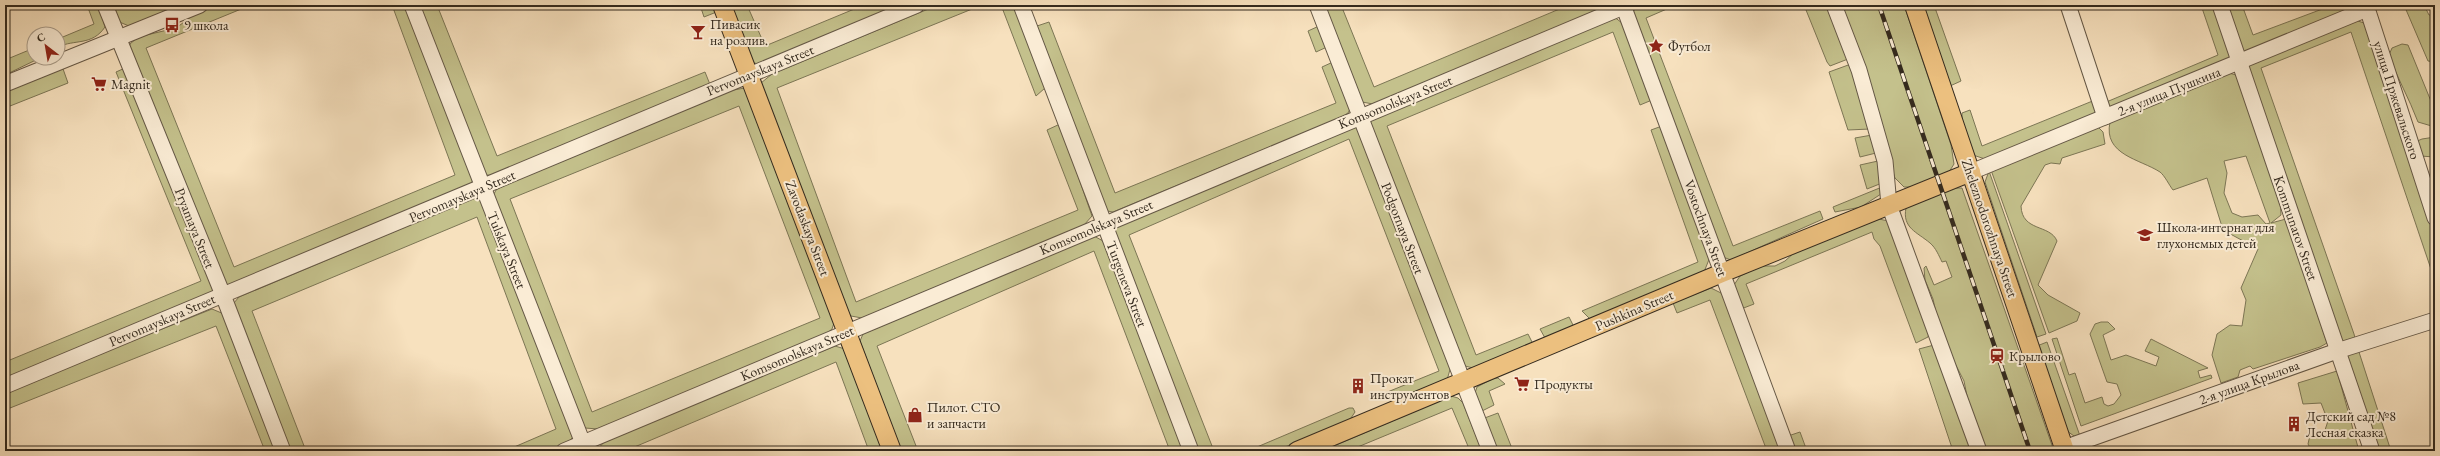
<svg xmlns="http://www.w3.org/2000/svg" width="2440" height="456" viewBox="0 0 2440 456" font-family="'EB Garamond',serif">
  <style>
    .green { fill: #c4c18c; stroke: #7c7655; fill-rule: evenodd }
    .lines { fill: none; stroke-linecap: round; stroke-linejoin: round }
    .minor-casing { stroke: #655846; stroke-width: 17 }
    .major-casing { stroke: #342a1e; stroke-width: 20 }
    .minor { stroke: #faecd5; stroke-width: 15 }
    .major { stroke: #ecc07f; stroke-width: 18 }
    .rail-casing { stroke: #342a1e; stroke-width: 4.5 }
    .rail { stroke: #faecd5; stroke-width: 3; stroke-dasharray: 9; stroke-linecap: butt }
    .labels { text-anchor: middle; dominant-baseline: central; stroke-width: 4; stroke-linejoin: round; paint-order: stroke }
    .poi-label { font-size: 14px; fill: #342a1e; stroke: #faecd5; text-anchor: start }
    .street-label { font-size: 14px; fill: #342a1e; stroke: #faecd5 }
  </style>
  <rect width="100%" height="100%" fill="#f7e1be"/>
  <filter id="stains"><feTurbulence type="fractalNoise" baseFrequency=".005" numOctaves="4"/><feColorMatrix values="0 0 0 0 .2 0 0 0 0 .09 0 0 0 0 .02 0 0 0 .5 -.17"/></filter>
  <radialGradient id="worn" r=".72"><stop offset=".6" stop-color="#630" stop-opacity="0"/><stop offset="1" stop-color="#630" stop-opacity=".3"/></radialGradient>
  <g class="green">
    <path d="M87 5H99L105 27C92 46 75 39 58 47V39L94 24Z"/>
    <path d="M109 5H180L129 26 117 21Z"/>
    <path d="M219 5H251L146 48 234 267 455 175 392 5H406L473 175 472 183 228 286 225 283 129 49 130 44 138 37 176 28 195 14Z"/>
    <path d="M417 5H437L497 156 705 72 711 87 495 176 487 175 481 170Z"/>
    <path d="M700 5H717L719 11 704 17Z"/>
    <path d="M728 5H747L765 46 864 5H908L759 64 754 63 749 57Z"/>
    <path d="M938 5H982L777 88 856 302 1078 210 1047 130 1060 124 1092 216 1084 225 862 318 851 316 845 309 761 83 772 74Z"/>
    <path d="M1001 5H1014L1045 88 1036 96Z"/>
    <path d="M1321 5H1341L1374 87 1569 5H1610L1373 104 1362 102Z"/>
    <path d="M1638 5H1676L1646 18 1733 246 1820 211 1823 219 1731 260 1723 257 1631 12Z"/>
    <path d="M1804 5H1828L1848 59 1830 66 1827 62Z"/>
    <path d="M1838 5H1904L1951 145 1954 164 1949 172 1912 187H1904L1895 178Z"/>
    <path d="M1921 5H1934L1961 81 1950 86Z"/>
    <path d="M2201 5H2215L2232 57 2114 109 2104 103 2218 55Z"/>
    <path d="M2225 5H2242L2253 35 2333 5H2356V8L2258 48 2243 52Z"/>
    <path d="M2404 5H2424L2429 15H2435V62L2428 61Z"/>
    <path d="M1613 16 1622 23 1652 100 1640 105 1613 32 1387 126 1476 355 1528 334 1533 344 1473 368 1465 366 1368 119Z"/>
    <path d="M2355 20 2364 23 2435 238V281L2351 32 2261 68 2354 334 2355 338 2345 342 2341 341 2248 66 2254 61Z"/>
    <path d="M1049 22 1115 193 1336 103 1322 67 1333 62 1350 109 1348 113 1342 117 1113 212 1107 211 1037 26Z"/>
    <path d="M1319 26 1327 47 1316 52 1308 31Z"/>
    <path d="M2402 44 2408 45 2435 111V127L2418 122C2409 98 2397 78 2389 55L2392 48Z"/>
    <path d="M34 48V58H40L5 75V60Z"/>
    <path d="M1851 64 1870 129 1848 130 1829 72Z"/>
    <path d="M62 66 68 83 5 108V89Z"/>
    <path d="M125 68 214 292 5 379V362L201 281 116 72Z"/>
    <path d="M2229 73 2236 75 2280 197 2281 215 2271 223 2286 219 2327 343 2320 347 2253 369 2250 366 2240 370 2238 377 2221 383 2212 355 2217 334 2230 325 2242 326 2246 300 2241 288 2258 249 2223 230 2207 178 2173 190C2169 185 2165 176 2160 172 2140 159 2103 155 2110 122ZM2246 156 2270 223 2266 224 2258 215 2242 217 2232 213 2224 193 2227 173 2224 161Z"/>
    <path d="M745 88 835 320 832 329 826 334 598 429 585 428 580 422 493 196 496 190 505 185 733 90ZM739 106 820 318 592 412 510 199Z"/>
    <path d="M2095 100 2097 114 1985 159 1973 155 1962 126V113L1970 110 1982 146Z"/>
    <path d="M1347 124 1358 127 1451 366 1447 380 1397 401C1391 400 1387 399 1385 393L1439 371 1349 139 1129 235 1214 451H1199L1113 233 1115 228Z"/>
    <path d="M1662 126 1710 257 1704 272 1590 319 1582 311 1698 262 1651 130Z"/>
    <path d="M2097 126 2103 132 2105 144 2062 158 2060 164 2051 163 2045 165 2021 206C2022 232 2050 224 2057 241L2038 285 2048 295 2080 313 2077 321 2049 333 1991 170Z"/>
    <path d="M1872 135 1876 153 1860 157 1855 138Z"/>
    <path d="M2435 137V157L2420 156 2415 142 2422 139Z"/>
    <path d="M1878 161 1882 183 1867 189 1860 165Z"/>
    <path d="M1989 171 2046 334 2037 337 1985 182Z"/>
    <path d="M1882 187 1881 194 1861 207 1835 212 1833 207Z"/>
    <path d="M1951 188H1962L2054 451H1986L1968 401 1964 381 1941 336 1933 299 1925 280 1924 268 1926 266 1934 285 1952 277 1946 261 1942 262C1939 256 1936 248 1930 243 1917 232 1902 228 1906 208Z"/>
    <path d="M474 198 486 203 574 436C557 456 528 451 505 451L556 429 477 217 252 311 306 451H289L233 304 239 297Z"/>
    <path d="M1879 219 1888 221 1929 333 1928 337 1916 343 1880 246 1874 239 1872 232 1746 284 1754 304 1741 309 1734 285 1740 276 1761 266H1775L1785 261 1795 252Z"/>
    <path d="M1094 236 1103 241 1186 451H1170L1094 251 877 346 918 451H901L860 341 863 334Z"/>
    <path d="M1711 288 1723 294 1781 451H1767L1710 300 1677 313 1673 303Z"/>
    <path d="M212 309 224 314 278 451H265L216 326 5 410V392Z"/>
    <path d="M1569 317 1574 327 1545 338 1540 329Z"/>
    <path d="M2101 322H2108L2115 329 2103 335 2111 360 2126 355 2156 366 2159 357 2145 351 2151 339 2208 368 2198 371 2200 378 2211 375 2212 378 2081 426 2052 339 2057 338 2069 375 2075 373 2085 403 2102 397 2104 404 2108 406 2114 404 2121 395 2117 384 2107 382 2090 334 2095 324Z"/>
    <path d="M2047 342 2080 436H2074L2067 431 2037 346Z"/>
    <path d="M1934 345 1976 451H1953L1919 349Z"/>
    <path d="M835 346 845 349 885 451H869L836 362 625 451H596L605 441Z"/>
    <path d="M2358 349 2391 451H2375L2346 354Z"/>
    <path d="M2337 371 2359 451H2312L2308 444 2310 435 2325 430 2328 421 2321 403 2303 404 2298 383Z"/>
    <path d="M1494 378H1498L1505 384 1489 391 1494 405 1478 413 1475 393 1477 387Z"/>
    <path d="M1451 396 1458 398 1463 403 1482 451H1470L1452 408 1348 451H1322Z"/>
    <path d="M1349 408H1353L1355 412 1349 421 1275 451 1255 449 1257 447Z"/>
    <path d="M1498 413 1513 451H1494L1482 419Z"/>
    <path d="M1800 432 1807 451H1794L1788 436Z"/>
  </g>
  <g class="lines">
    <defs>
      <g id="minor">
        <path d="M105 5 223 295 283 451"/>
        <path d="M412 5 586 451"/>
        <path d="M1021 5 1191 451"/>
        <path d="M1317 5 1490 451"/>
        <path d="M1623 5 1788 451"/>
        <path d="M1834 5 1859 70 1885 161 1889 205 1979 451"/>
        <path d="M2068 5 2105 117"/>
        <path d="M2220 5 2372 451"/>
        <path d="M2366 5 2435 218"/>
        <path d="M5 84 200 5"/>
        <path d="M1971 172 2367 9"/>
        <path d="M5 386 917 5"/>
        <path d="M2064 448 2337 351 2435 320"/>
        <path d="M564 451 1628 5"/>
      </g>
      <g id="major">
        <path d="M722 5 892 451"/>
        <path d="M1914 5 2065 451"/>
        <path d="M1297 451 1722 273 1971 172"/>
      </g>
    </defs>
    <use href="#minor" class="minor-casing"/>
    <use href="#major" class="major-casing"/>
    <use href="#minor" class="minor"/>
    <use href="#major" class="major"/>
    <defs>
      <path id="rail" d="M1879 5 2030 451"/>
    </defs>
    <use href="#rail" class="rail-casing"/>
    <use href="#rail" class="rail"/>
  </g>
  <defs>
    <symbol id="bus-bare" viewBox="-9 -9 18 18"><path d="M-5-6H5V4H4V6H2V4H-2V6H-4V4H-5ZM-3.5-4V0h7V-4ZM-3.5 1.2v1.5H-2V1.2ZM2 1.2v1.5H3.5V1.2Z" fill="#8f2418" stroke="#faecd5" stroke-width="2.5" paint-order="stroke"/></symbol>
    <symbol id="bar-bare" viewBox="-9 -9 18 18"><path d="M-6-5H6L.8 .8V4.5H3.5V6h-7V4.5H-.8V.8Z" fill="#8f2418" stroke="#faecd5" stroke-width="2.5" paint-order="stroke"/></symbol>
    <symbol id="sight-bare" viewBox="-9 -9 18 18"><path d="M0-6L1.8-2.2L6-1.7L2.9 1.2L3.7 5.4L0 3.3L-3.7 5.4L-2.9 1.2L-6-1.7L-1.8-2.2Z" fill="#8f2418" stroke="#faecd5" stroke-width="2.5" paint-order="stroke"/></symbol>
    <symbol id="supermarket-bare" viewBox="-9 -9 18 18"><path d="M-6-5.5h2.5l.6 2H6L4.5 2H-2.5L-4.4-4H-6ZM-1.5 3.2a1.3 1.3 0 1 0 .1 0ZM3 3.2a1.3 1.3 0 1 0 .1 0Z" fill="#8f2418" stroke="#faecd5" stroke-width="2.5" paint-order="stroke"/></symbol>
    <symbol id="school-bare" viewBox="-9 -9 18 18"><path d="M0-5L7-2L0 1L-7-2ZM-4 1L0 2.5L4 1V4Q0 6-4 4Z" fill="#8f2418" stroke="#faecd5" stroke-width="2.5" paint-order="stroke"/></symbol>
    <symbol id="station-bare" viewBox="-9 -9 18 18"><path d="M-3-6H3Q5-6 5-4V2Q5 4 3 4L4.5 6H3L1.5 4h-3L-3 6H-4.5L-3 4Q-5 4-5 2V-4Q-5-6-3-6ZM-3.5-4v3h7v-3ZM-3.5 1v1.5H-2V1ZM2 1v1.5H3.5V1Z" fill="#8f2418" stroke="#faecd5" stroke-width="2.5" paint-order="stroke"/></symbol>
    <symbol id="building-bare" viewBox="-9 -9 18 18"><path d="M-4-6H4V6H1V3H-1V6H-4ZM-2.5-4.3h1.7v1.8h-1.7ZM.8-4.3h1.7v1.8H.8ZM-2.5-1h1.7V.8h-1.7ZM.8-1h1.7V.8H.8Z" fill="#8f2418" stroke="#faecd5" stroke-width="2.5" paint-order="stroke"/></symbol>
    <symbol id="shop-bare" viewBox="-9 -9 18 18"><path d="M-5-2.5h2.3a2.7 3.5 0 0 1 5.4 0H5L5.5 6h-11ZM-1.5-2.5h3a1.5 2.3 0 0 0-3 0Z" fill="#8f2418" stroke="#faecd5" stroke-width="2.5" paint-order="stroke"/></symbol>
  </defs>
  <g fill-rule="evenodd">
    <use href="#bus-bare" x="161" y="14" width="22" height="22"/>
    <use href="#bar-bare" x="687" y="21" width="22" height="22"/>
    <use href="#sight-bare" x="1645" y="35" width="22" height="22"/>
    <use href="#supermarket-bare" x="88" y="73" width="22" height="22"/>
    <use href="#school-bare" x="2134" y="224" width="22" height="22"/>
    <use href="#station-bare" x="1986" y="345" width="22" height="22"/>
    <use href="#supermarket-bare" x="1511" y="373" width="22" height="22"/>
    <use href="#building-bare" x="1347" y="375" width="22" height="22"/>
    <use href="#shop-bare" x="904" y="404" width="22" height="22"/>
    <use href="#building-bare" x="2283" y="413" width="22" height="22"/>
  </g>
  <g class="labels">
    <g class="poi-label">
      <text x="710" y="24">Пивасик<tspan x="710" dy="16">на розлив.</tspan></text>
      <text x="184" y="25">9 школа</text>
      <text x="1668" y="46">Футбол</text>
      <text x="111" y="84">Magnit</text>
      <text x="2157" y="227">Школа-интернат для<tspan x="2157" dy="16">глухонемых детей</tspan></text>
      <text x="2009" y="356">Крылово</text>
      <text x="1370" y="378">Прокат<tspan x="1370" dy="16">инструментов</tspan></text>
      <text x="1534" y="384">Продукты</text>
      <text x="927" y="407">Пилот. СТО<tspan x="927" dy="16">и запчасти</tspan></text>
      <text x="2306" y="416">Детский сад №8<tspan x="2306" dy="16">Лесная сказка</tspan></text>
    </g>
    <g class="street-label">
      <text transform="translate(760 70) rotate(-22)">Pervomayskaya Street</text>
      <text transform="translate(2169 91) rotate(-22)">2-я улица Пушкина</text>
      <text transform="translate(2397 100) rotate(72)">улица Пржевальского</text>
      <text transform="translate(1395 102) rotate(-22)">Komsomolskaya Street</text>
      <text transform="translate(462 196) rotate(-23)">Pervomayskaya Street</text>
      <text transform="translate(1096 227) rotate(-23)">Komsomolskaya Street</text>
      <text transform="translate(195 228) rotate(68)">Pryamaya Street</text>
      <text transform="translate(808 228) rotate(69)">Zavodaskaya Street</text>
      <text transform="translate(1403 228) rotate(69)">Podgornaya Street</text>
      <text transform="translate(1706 228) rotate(70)">Vostochnaya Street</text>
      <text transform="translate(1990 228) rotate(71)">Zheleznodorozhnaya Street</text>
      <text transform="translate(2296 228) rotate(71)">Kommunarov Street</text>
      <text transform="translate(507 250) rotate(68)">Tulskaya Street</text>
      <text transform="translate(1127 284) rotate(69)">Turgeneva Street</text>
      <text transform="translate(1634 310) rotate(-23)">Pushkina Street</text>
      <text transform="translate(162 320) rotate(-23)">Pervomayskaya Street</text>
      <text transform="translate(797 353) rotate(-23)">Komsomolskaya Street</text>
      <text transform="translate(2249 382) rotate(-20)">2-я улица Крылова</text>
    </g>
  </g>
  <rect width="2440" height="456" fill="none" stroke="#f7e1be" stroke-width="20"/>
  <rect x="6" y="6" width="2428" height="444" fill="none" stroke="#342a1e" stroke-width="2"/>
  <rect x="10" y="10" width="2420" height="436" fill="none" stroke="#342a1e"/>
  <g transform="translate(46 46) rotate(329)"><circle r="19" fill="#faecd5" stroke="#ab9e8c"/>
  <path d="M0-3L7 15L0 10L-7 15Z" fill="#8f2418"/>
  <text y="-6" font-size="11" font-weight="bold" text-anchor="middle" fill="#342a1e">С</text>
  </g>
  <rect width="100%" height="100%" filter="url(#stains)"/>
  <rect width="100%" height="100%" fill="url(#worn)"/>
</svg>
